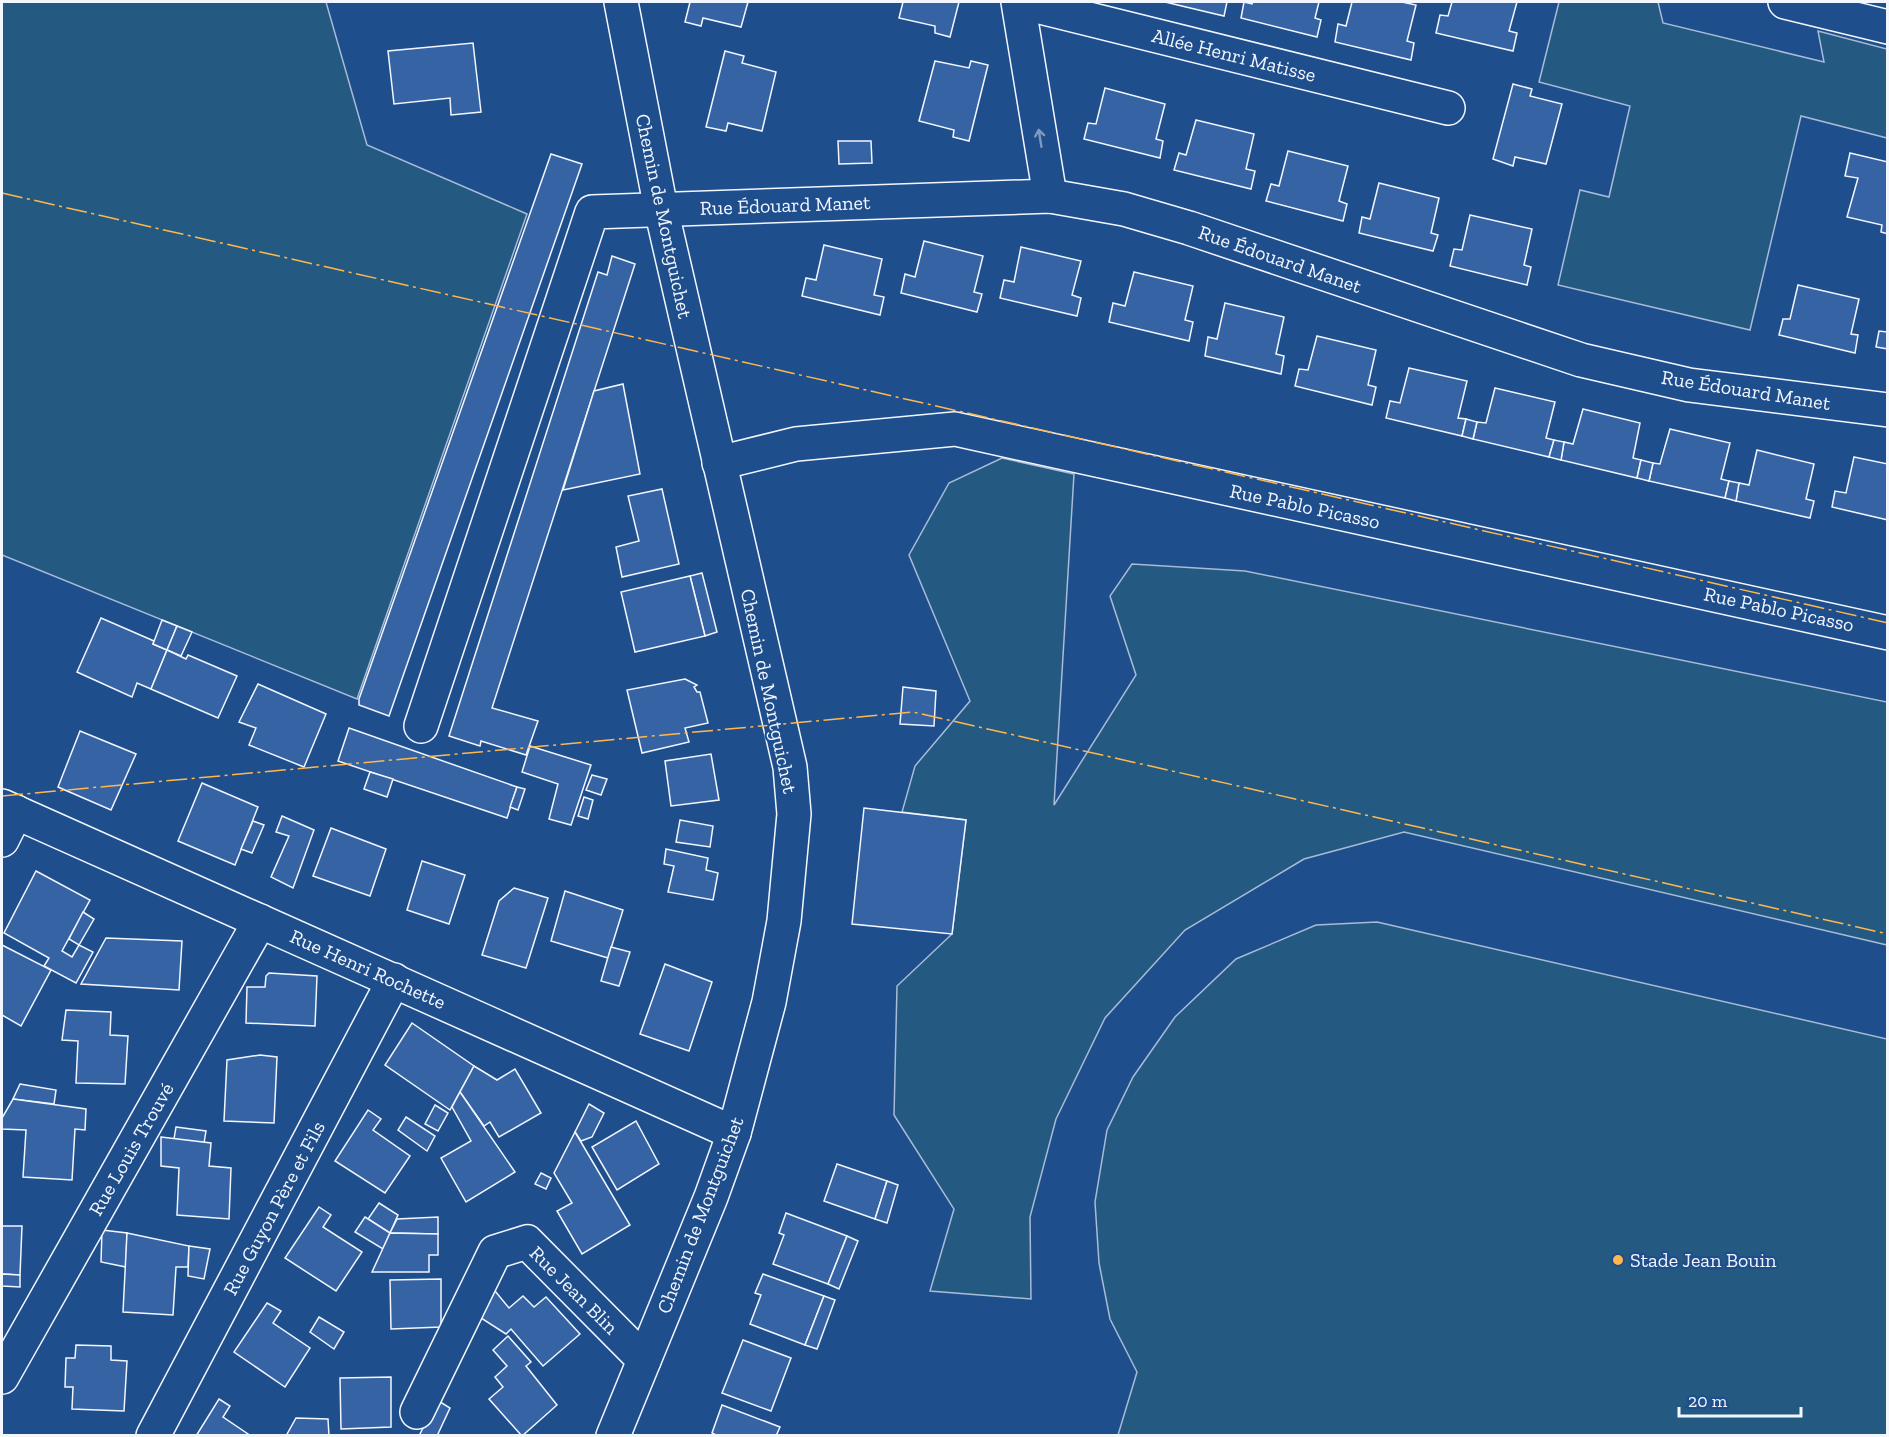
<svg xmlns="http://www.w3.org/2000/svg" width="1889" height="1437" viewBox="0 0 1889 1437" font-family="'Zilla Slab',serif">
  <style>
    .green { fill: #245a82; stroke: #a8bbd7; stroke-width: 1.5 }
    .building { fill: #3563a3; stroke: #f2f6ff; stroke-width: 1.5 }
    .lines { fill: none; stroke-linecap: round; stroke-linejoin: round }
    .minor-casing { stroke: #f2f6ff; stroke-width: 36 }
    .minor { stroke: #1f4e8c; stroke-width: 33 }
    .power { stroke: #ffb74d; stroke-width: 1.5; stroke-dasharray: 21 4.5 3 4.5; stroke-linecap: butt }
    .oneway { stroke: #7e9ac0 }
    .poi-dot { fill: #ffb74d; stroke: #1f4e8c; stroke-width: 2 }
    .labels { text-anchor: middle; dominant-baseline: central; stroke-width: 4.5; stroke-linejoin: round; paint-order: stroke }
    .street-label { font-size: 20px; fill: #f2f6ff; stroke: #1f4e8c }
    .poi-label { font-size: 20px; fill: #f2f6ff; stroke: #1f4e8c; text-anchor: start }
  </style>
  <rect width="100%" height="100%" fill="#1f4e8c"/>
  <g class="green">
    <path d="M2 2H326L367 145 527 214 357 699 2 555Z"/>
    <path d="M1559 2H1658L1663 23 1824 62 1818 31 1887 49V138L1801 116 1750 330 1558 285 1580 190 1609 197 1630 106 1539 82Z"/>
    <path d="M1002 458 1074 474 1054 805 1136 675 1110 596 1132 564 1245 571 1887 702V945L1404 832 1304 859 1185 930 1105 1018 1056 1119 1030 1217 1031 1299 930 1291 954 1209 894 1115 897 986 952 934 966 820 902 812 915 766 970 701 909 555 949 483Z"/>
    <path d="M1377 922 1887 1039V1435H1118L1137 1372 1110 1319 1099 1263 1095 1202 1107 1130 1133 1077 1175 1017 1236 959 1316 925Z"/>
  </g>
  <g class="building">
    <path d="M690 2H748L741 27 703 18 701 26 685 22Z"/>
    <path d="M903 2H959L950 37 935 33V26L899 18Z"/>
    <path d="M1165 2H1227L1224 16Z"/>
    <path d="M1244 2 1252 4 1253 2H1319L1315 18 1321 20 1317 37 1241 18Z"/>
    <path d="M1352 2H1402L1416 5 1407 41 1414 43 1411 60 1335 42 1338 24 1346 26Z"/>
    <path d="M1452 2H1517L1509 31 1517 33 1513 51 1436 33 1440 15 1448 16Z"/>
    <path d="M473 43 481 112 451 115 450 98 394 104 388 51Z"/>
    <path d="M725 51 744 56 742 63 776 72 762 131 728 123 726 131 706 127Z"/>
    <path d="M935 61 969 68 971 61 988 65 969 141 953 137 954 130 919 121Z"/>
    <path d="M1513 84 1532 89 1530 96 1562 104 1546 164 1515 157 1513 166 1493 159Z"/>
    <path d="M1105 88 1165 104 1156 139 1163 141 1160 158 1084 139 1088 123 1096 124Z"/>
    <path d="M1196 120 1254 134 1246 169 1255 171 1251 189 1174 170 1179 153 1186 155Z"/>
    <path d="M838 141H871L872 163 839 164Z"/>
    <path d="M1288 151 1348 166 1339 201 1347 204 1343 221 1266 201 1271 184 1279 186Z"/>
    <path d="M1850 153 1888 162V234L1881 232 1882 225 1847 217 1858 178 1845 176Z"/>
    <path d="M551 154 582 164 389 716 359 705V699Z"/>
    <path d="M1379 183 1439 198 1431 233 1438 235 1433 251 1359 233 1362 217 1370 219Z"/>
    <path d="M1470 215 1532 229 1524 265 1531 267 1527 285 1450 266 1454 249 1462 250Z"/>
    <path d="M924 241 983 256 974 292 982 294 977 312 901 293 905 274 915 277Z"/>
    <path d="M824 245 882 259 874 295 884 297 880 315 802 296 806 278 816 280Z"/>
    <path d="M1021 247 1081 261 1072 295 1081 298 1077 316 1000 298 1004 280 1014 282Z"/>
    <path d="M612 256 635 264 492 708 538 721 526 755 481 741 480 746 449 736 598 272 607 275Z"/>
    <path d="M1134 272 1193 286 1185 320 1193 322 1189 341 1109 322 1113 303 1125 306Z"/>
    <path d="M1798 285 1859 299 1851 334 1858 335 1855 353 1779 335 1783 319H1790Z"/>
    <path d="M1225 303 1284 317 1276 354 1284 356 1281 374 1205 356 1208 337 1217 339Z"/>
    <path d="M1888 329V349L1876 347 1879 331 1887 332Z"/>
    <path d="M1317 336 1376 350 1368 385 1376 387 1372 405 1295 386 1299 369 1308 370Z"/>
    <path d="M1409 368 1467 381 1458 418 1466 419 1462 436 1386 418 1390 401 1400 403Z"/>
    <path d="M623 384 640 474 563 490 594 391Z"/>
    <path d="M1495 388 1555 402 1546 438 1554 440 1549 457 1473 439 1477 422 1486 423Z"/>
    <path d="M1583 409 1640 423 1633 458 1641 460 1637 478 1561 460 1564 442 1573 444Z"/>
    <path d="M1466 419 1477 422 1473 439 1462 436Z"/>
    <path d="M1670 429 1730 443 1721 479 1729 481 1725 498 1649 481 1653 463 1660 464Z"/>
    <path d="M1554 440 1564 442 1561 460 1549 457Z"/>
    <path d="M1757 450 1814 464 1806 499 1814 501 1810 518 1736 501 1739 483 1749 485Z"/>
    <path d="M1854 457 1888 464V520L1832 507 1835 491 1846 493Z"/>
    <path d="M1641 460 1653 463 1649 481 1637 478Z"/>
    <path d="M1729 481 1739 483 1736 501 1725 498Z"/>
    <path d="M662 489 679 564 622 577 616 547 639 541 628 496Z"/>
    <path d="M702 573 717 632 705 636 690 576Z"/>
    <path d="M690 576 705 636 635 652 621 592Z"/>
    <path d="M101 618 154 641 153 644 167 650 151 689 137 683 132 697 77 672Z"/>
    <path d="M162 620 177 626 167 650 153 644Z"/>
    <path d="M177 626 192 632 181 656 167 650Z"/>
    <path d="M167 650 186 659 188 655 237 676 218 718 151 689Z"/>
    <path d="M685 679 697 685 694 687 697 692H700L708 723 685 728 689 742 642 753 627 690Z"/>
    <path d="M258 684 326 714 304 767 249 745 256 728 239 722Z"/>
    <path d="M903 687 936 691 934 726 900 724Z"/>
    <path d="M349 728 517 787 507 818 338 761Z"/>
    <path d="M80 731 136 754 111 810 58 787Z"/>
    <path d="M530 746 591 765 571 825 549 819 558 784 522 772Z"/>
    <path d="M711 754 719 800 671 806 665 761Z"/>
    <path d="M370 772 393 779 387 797 364 789Z"/>
    <path d="M592 775 607 779 601 795 586 790Z"/>
    <path d="M202 783 258 807 235 865 178 841Z"/>
    <path d="M517 787 525 789 518 810 510 807Z"/>
    <path d="M584 797 593 800 588 819 578 816Z"/>
    <path d="M864 808 966 820 952 934 852 924Z"/>
    <path d="M282 816 314 830 293 888 271 877 289 836 276 832Z"/>
    <path d="M680 820 713 826 710 847 676 842Z"/>
    <path d="M253 821 264 825 252 853 241 849Z"/>
    <path d="M331 828 386 849 370 896 313 876Z"/>
    <path d="M666 849 708 858 706 870 718 873 713 900 668 892 674 866 664 864Z"/>
    <path d="M422 861 465 875 449 924 407 910Z"/>
    <path d="M36 871 90 900 62 951 72 957 79 945 93 952 76 983 44 966 49 958 4 933Z"/>
    <path d="M514 888 548 898 526 968 482 955 499 901Z"/>
    <path d="M565 891 623 910 608 958 551 941Z"/>
    <path d="M83 912 94 919 79 945 69 939Z"/>
    <path d="M106 938 182 941 179 990 81 984Z"/>
    <path d="M2 945 51 970 21 1026 2 1015Z"/>
    <path d="M611 947 630 952 619 986 601 981Z"/>
    <path d="M665 964 712 982 689 1051 640 1034Z"/>
    <path d="M269 973 317 976 315 1026 246 1023 247 987H265L266 976Z"/>
    <path d="M66 1010 111 1012 110 1035 128 1036 125 1084 76 1083 78 1041 62 1040Z"/>
    <path d="M412 1023 474 1066 450 1110 385 1065Z"/>
    <path d="M260 1055 277 1057 274 1123 224 1121 227 1060Z"/>
    <path d="M474 1066 497 1080 515 1069 541 1113 499 1137 490 1122 484 1126 460 1092Z"/>
    <path d="M20 1084 56 1090 54 1104 13 1099Z"/>
    <path d="M460 1092 515 1172 466 1202 441 1158 471 1141 452 1107Z"/>
    <path d="M13 1099 86 1109 85 1130 75 1129 72 1180 23 1177 26 1130 2 1129V1118Z"/>
    <path d="M589 1104 604 1113 592 1137 581 1141 575 1132Z"/>
    <path d="M435 1105 448 1113 438 1131 425 1124Z"/>
    <path d="M368 1110 381 1119 373 1130 410 1156 385 1193 335 1161Z"/>
    <path d="M406 1117 435 1136 427 1151 398 1130Z"/>
    <path d="M636 1121 659 1164 617 1190 592 1147Z"/>
    <path d="M176 1127 206 1131 204 1143 174 1139Z"/>
    <path d="M575 1132 630 1225 582 1254 557 1211 572 1203 554 1173Z"/>
    <path d="M161 1137 211 1143 209 1166 231 1168 229 1219 177 1215 179 1168 161 1166Z"/>
    <path d="M837 1164 887 1181 875 1219 824 1201Z"/>
    <path d="M541 1173 551 1178 546 1189 535 1184Z"/>
    <path d="M887 1181 898 1185 887 1223 875 1219Z"/>
    <path d="M379 1203 398 1215 390 1233 368 1219Z"/>
    <path d="M319 1207 331 1215 323 1227 362 1252 336 1291 285 1258Z"/>
    <path d="M786 1213 847 1236 828 1284 773 1264 784 1235 779 1233Z"/>
    <path d="M365 1217 390 1233 383 1249 355 1232Z"/>
    <path d="M438 1217V1234L390 1233 397 1219Z"/>
    <path d="M2 1226H22L20 1275 2 1274Z"/>
    <path d="M102 1230 127 1233 126 1267 101 1262Z"/>
    <path d="M127 1233 189 1246 188 1267H176L173 1315 123 1312Z"/>
    <path d="M390 1233 438 1234V1255H429V1272H372Z"/>
    <path d="M847 1236 858 1241 839 1289 828 1284Z"/>
    <path d="M189 1246 210 1249 204 1279 188 1276Z"/>
    <path d="M2 1274 20 1275V1287L2 1286Z"/>
    <path d="M763 1274 824 1296 805 1345 750 1324 761 1295 755 1293Z"/>
    <path d="M441 1279V1327L391 1329 390 1280Z"/>
    <path d="M495 1291 509 1308 523 1296 534 1307 546 1297 580 1334 543 1366 511 1329 506 1334 481 1318Z"/>
    <path d="M824 1296 835 1300 817 1349 805 1345Z"/>
    <path d="M267 1303 281 1311 273 1323 310 1348 285 1387 234 1352Z"/>
    <path d="M319 1317 344 1332 334 1349 310 1332Z"/>
    <path d="M508 1336 531 1362 526 1366 557 1405 522 1436 489 1399 503 1387 495 1377 507 1366 493 1350Z"/>
    <path d="M743 1340 791 1358 771 1411 722 1393Z"/>
    <path d="M76 1345 111 1346V1360L127 1361 124 1411 72 1409 73 1387H65L66 1358H75Z"/>
    <path d="M391 1377V1427L341 1429 340 1378Z"/>
    <path d="M219 1399 230 1406 223 1417 251 1436H196Z"/>
    <path d="M437 1400 450 1408 437 1436H419Z"/>
    <path d="M722 1405 780 1427 776 1436H718L712 1433Z"/>
    <path d="M296 1418 328 1419 329 1436H286Z"/>
  </g>
  <g class="lines">
    <defs>
      <g id="minor">
        <path d="M1018 2 1050 196"/>
        <path d="M1020 2 1448 108"/>
        <path d="M1785 2 1888 27"/>
        <path d="M719 463 796 444 955 429 1888 633"/>
        <path d="M421 726 592 212 1050 196 1124 209 1189 228 1581 360 1689 385 1888 410"/>
        <path d="M2 806 734 1133"/>
        <path d="M2 840 16 812"/>
        <path d="M2 1377 260 921"/>
        <path d="M417 1412 495 1252 527 1242 644 1360"/>
        <path d="M153 1436 394 980"/>
        <path d="M613 1436 711 1197 734 1133 769 1002 784 921 794 814 790 767 661 209 621 2"/>
      </g>
    </defs>
    <use href="#minor" class="minor-casing"/>
    <use href="#minor" class="minor"/>
    <g class="power">
      <path d="M2 193 1888 623"/>
      <path d="M2 796 913 712 1888 934"/>
    </g>
  </g>
  <defs><path id="oneway-shaft" d="M-6 0H5M1.5-3L5.5 0L1.5 3" fill="none" stroke-width="1.6" stroke-linecap="round" stroke-linejoin="round" transform="scale(1.5)"/></defs>
  <use class="oneway" href="#oneway-shaft" transform="translate(1040 138) rotate(-99)"/>
  <circle class="poi-dot" cx="1618" cy="1260" r="6"/>
  <g class="labels">
    <g class="street-label">
      <text transform="translate(1234 55) rotate(14)">Allée Henri Matisse</text>
      <text transform="translate(785 205) rotate(-2)">Rue Édouard Manet</text>
      <text transform="translate(664 216) rotate(78)">Chemin de Montguichet</text>
      <text transform="translate(1280 259) rotate(19)">Rue Édouard Manet</text>
      <text transform="translate(1746 390) rotate(9)">Rue Édouard Manet</text>
      <text transform="translate(1305 506) rotate(12)">Rue Pablo Picasso</text>
      <text transform="translate(1779 609) rotate(12)">Rue Pablo Picasso</text>
      <text transform="translate(769 691) rotate(78)">Chemin de Montguichet</text>
      <text transform="translate(368 969) rotate(24)">Rue Henri Rochette</text>
      <text transform="translate(131 1149) rotate(-60)">Rue Louis Trouvé</text>
      <text transform="translate(274 1208) rotate(-62)">Rue Guyon Père et Fils</text>
      <text transform="translate(700 1215) rotate(-69)">Chemin de Montguichet</text>
      <text transform="translate(574 1290) rotate(45)">Rue Jean Blin</text>
    </g>
    <g class="poi-label">
      <text x="1630" y="1260">Stade Jean Bouin</text>
    </g>
  </g>
  <rect width="1889" height="1437" fill="none" stroke="#f2f6ff" stroke-width="6"/>
  <path d="M1679 1407v9h122v-9" fill="none" stroke="#f2f6ff" stroke-width="3"/>
  <text x="1688" y="1407" font-size="18" fill="#f2f6ff" stroke="#1f4e8c" stroke-width="4.5" paint-order="stroke">20 m</text>
</svg>
